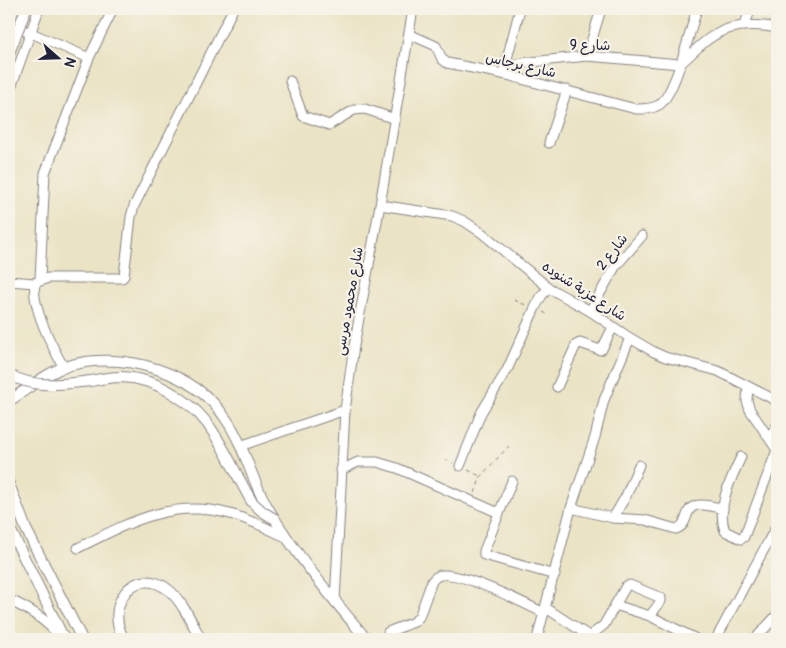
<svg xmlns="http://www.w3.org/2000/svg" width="786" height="648" viewBox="0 0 786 648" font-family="Pangolin,'Playpen Sans Arabic',sans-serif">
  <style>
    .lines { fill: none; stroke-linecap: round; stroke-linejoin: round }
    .minor-casing { stroke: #868280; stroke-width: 11 }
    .major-casing { stroke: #868280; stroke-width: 12 }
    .path { stroke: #868280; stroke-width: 1; stroke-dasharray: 4 4; stroke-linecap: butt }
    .minor { stroke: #fff; stroke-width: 9 }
    .major { stroke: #fff; stroke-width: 10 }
    .major-bridge-casing { stroke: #868280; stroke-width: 12; stroke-linecap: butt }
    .major-bridge { stroke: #fff; stroke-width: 10 }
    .labels { text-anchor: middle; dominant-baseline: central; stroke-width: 4.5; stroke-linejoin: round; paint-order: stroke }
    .street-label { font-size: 14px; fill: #22223b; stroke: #f7f3e8 }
  </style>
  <rect width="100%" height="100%" fill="#f7f3e8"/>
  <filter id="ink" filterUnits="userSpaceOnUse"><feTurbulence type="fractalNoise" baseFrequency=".02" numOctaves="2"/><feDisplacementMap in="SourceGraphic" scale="10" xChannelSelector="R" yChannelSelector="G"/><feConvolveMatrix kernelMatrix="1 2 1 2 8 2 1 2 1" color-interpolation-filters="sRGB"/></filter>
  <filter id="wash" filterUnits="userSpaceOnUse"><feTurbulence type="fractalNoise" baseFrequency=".0096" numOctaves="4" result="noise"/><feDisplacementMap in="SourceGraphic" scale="20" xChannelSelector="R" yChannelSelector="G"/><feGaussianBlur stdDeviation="1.12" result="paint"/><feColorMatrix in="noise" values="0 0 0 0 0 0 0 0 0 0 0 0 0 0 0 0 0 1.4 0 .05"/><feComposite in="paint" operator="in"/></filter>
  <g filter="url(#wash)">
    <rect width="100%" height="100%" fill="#eae3c4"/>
  </g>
  <g filter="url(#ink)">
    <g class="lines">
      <defs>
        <g id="minor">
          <path d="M9 25 29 32 89 58"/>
          <path d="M744 26 751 9"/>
          <path d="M409 34 436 46 442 59 447 63 503 74 636 109C644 109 652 109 659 105 676 93 690 30 697 9"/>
          <path d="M587 56 601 9"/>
          <path d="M503 74 513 66 522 63 587 56 680 64C691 55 701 43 713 36 731 24 756 24 777 28"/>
          <path d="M503 74 520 9"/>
          <path d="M290 81 303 116 329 125 354 110 365 109 395 119"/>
          <path d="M9 93 39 9"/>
          <path d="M549 143 567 90"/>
          <path d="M380 205 452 216 464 221 482 233 549 288 590 311 630 338 654 352 665 357 718 371 777 401"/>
          <path d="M40 280 45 173 89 58 113 9"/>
          <path d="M9 281 35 283 48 278H122L124 276 131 217 134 206 233 9"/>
          <path d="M35 283C31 307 52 346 64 368"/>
          <path d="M590 311 615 267 642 236"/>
          <path d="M557 387 576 345 580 343 600 350 602 349 613 327"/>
          <path d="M748 387 747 401 750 410 777 450"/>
          <path d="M769 437 777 426"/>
          <path d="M240 446 345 410"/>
          <path d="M741 457C731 479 716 507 725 531L741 539 744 537 777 450"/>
          <path d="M460 466 481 413 507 370 535 308 542 295 549 288"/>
          <path d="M341 470 358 462H377L397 468 499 513"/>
          <path d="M512 481 484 551V555L555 575"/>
          <path d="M571 508 613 518 645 520 676 529C696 522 674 495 723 509"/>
          <path d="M613 518 626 496 639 465"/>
          <path d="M78 548C128 523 172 498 230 514 249 519 268 529 286 537"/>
          <path d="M335 602 345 410 354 346 380 205 413 9"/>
          <path d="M615 605 650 616 696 639"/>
          <path d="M546 608 589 636"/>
          <path d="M388 632 414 622 419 617 432 581C434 579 435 577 438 576 455 568 526 604 544 613"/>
          <path d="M537 639 571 508 595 437 604 400 630 338"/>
          <path d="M586 639 604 625 626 586 630 585 661 598V601L650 616"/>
          <path d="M716 639 777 525"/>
          <path d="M755 639 777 615"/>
        </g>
        <g id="major">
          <path d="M9 11 10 9"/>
          <path d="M9 401C28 389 48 371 71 365 125 351 195 372 226 419 245 446 251 480 268 508 295 554 329 594 363 635L370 639"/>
          <path d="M9 484 26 529 82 639"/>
          <path d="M9 527 64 639"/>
          <path d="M9 600C27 608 44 618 57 633"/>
          <path d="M124 639C104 608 132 565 166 588 179 596 194 625 200 639"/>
        </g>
      </defs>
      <use href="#minor" class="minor-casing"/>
      <use href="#major" class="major-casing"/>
      <g class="path">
        <path d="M514 300 528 306"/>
        <path d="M543 312 549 315"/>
        <path d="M445 459 453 463"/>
        <path d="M468 470 480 476"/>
        <path d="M475 493 481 476 509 446"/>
      </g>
      <use href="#minor" class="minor"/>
      <use href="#major" class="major"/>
      <defs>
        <g id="major-bridge">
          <path d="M9 53 26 9"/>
          <path d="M9 375C37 389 61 384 91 381 100 379 111 377 121 377 158 378 197 404 215 435 229 457 239 480 252 502L263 512 275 519"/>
        </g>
      </defs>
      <use href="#major-bridge" class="major-bridge-casing"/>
      <use href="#major-bridge" class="major-bridge"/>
    </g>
  </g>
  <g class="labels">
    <g class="street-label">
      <text x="590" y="45">شارع 9</text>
      <text transform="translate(521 65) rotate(13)">شارع برجاس</text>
      <text transform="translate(612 252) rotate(-52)">شارع 2</text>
      <text transform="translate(584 291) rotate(33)">شارع عزبة شنوده</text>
      <text transform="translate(349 301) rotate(-80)">شارع محمود مرسى</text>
    </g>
  </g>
  <rect width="786" height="648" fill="none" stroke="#f7f3e8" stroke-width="30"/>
  <g transform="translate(58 58) rotate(110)" stroke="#f7f3e8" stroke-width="4" paint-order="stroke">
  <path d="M0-4L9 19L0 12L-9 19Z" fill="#22223b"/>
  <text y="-8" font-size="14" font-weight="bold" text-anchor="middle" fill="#22223b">N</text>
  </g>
</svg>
